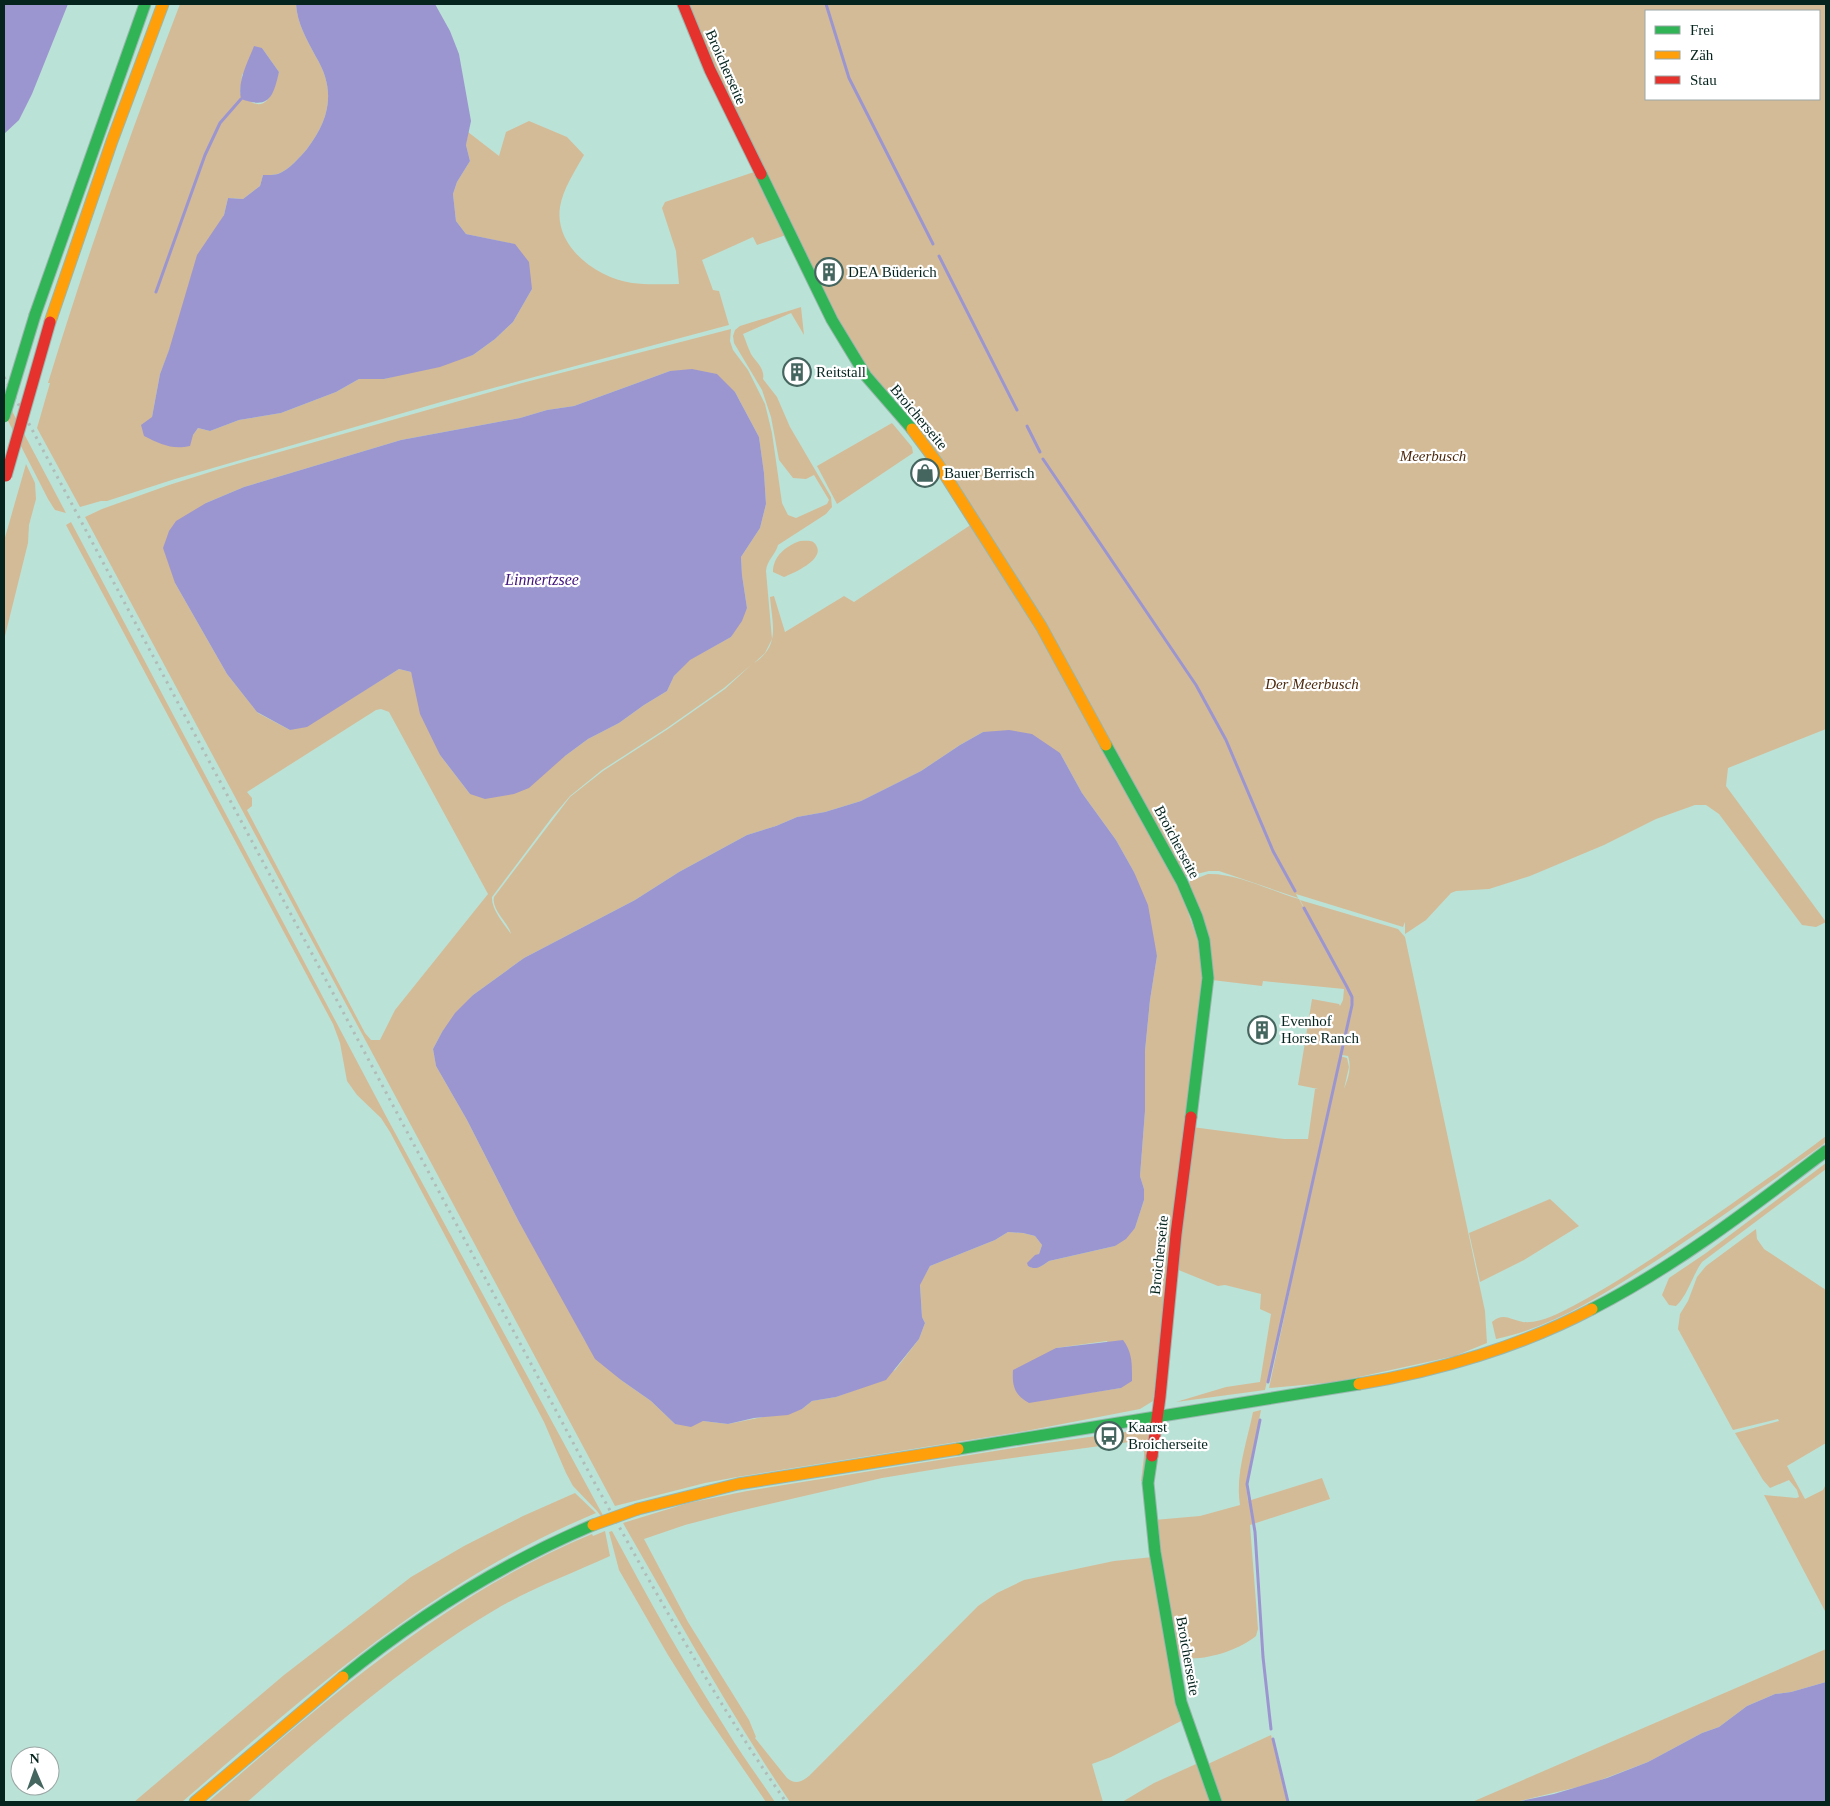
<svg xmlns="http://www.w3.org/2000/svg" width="1830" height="1806" viewBox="0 0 1830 1806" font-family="'Times New Roman',serif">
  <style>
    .green { fill: #d4bb97; fill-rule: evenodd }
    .water { fill: #9c96d0 }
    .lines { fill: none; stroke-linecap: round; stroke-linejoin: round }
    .stream { stroke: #9c96d0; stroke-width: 3 }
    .fast-casing { stroke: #98b7af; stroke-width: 13 }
    .slow-casing { stroke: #98b7af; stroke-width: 13 }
    .jam-casing { stroke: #98b7af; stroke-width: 13 }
    .fast { stroke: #30b455; stroke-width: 11 }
    .slow { stroke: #ff9f0a; stroke-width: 11 }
    .jam { stroke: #e5322d; stroke-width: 11 }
    .rail { stroke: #b1bcb8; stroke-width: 3; stroke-dasharray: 2.5 5; stroke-linecap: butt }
    .fast-bridge-casing { stroke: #98b7af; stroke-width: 13; stroke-linecap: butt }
    .slow-bridge-casing { stroke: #98b7af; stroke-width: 13; stroke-linecap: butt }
    .jam-bridge-casing { stroke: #98b7af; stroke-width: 13; stroke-linecap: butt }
    .fast-bridge { stroke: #30b455; stroke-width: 11 }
    .slow-bridge { stroke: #ff9f0a; stroke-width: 11 }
    .jam-bridge { stroke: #e5322d; stroke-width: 11 }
    .labels { text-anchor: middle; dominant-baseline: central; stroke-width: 4.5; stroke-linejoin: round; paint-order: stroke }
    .street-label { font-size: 15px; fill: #06241e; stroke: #fff }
    .poi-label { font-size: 15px; fill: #06241e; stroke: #fff; text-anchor: start }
    .park-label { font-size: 15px; font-style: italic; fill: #4c290e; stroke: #fff }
    .water-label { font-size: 16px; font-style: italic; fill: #42147e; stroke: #fff }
  </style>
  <rect width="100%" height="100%" fill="#bbe2d7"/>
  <g class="green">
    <path d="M180 4H296C297 23 307 40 316 57 336 90 330 119 307 149 300 157 289 170 278 174 274 175 268 175 263 175L260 186 243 199 228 198 224 215 216 229 160 374 152 417 193 435 198 428 210 431 239 420 281 413 336 392 359 379H384L473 355 495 339 513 322 532 289 514 244 466 234 456 221 453 194 457 182 470 161 466 145 468 132 499 156 506 132 529 121 567 137 584 155C575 171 563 189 560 207 554 247 597 278 632 283 647 285 664 284 679 284L676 251 662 208 665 202 754 172 786 235 757 245 753 237 702 260 713 290 719 291 729 325 441 402 175 479 107 501H101L80 507 37 428 50 383H48C87 255 132 128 180 4ZM262 48 279 72C275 83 271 110 253 103 249 101 244 96 240 93L242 75Z"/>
    <path d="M687 4H1826V729L1728 768 1726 786 1826 922 1816 927 1802 925 1719 814 1706 805H1695L1656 819 1604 845 1530 876 1489 889 1456 891 1451 893 1426 920 1405 934V922L1403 927 1296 894 1298 898 1219 871H1209L1184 877 920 432V429L893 396C856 389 710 55 687 4ZM1646 11H1819V99H1646Z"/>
    <path d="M801 307 804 335 791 313 743 334C746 341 748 348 751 354 756 362 765 368 763 379L777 397 790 427 831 497 832 507 826 514 778 545C776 554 767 560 766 571L772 639 765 653 754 663C781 646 772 623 770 597L774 596 785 632 844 596 854 602 972 524 1039 629 1179 886 1204 959 1153 1401 1140 1409 1026 1431 737 1477 705 1483 615 1506 85 517 102 509 169 485 223 468 522 383 731 329 730 341 733 350 748 370 765 404 772 433 782 503 788 515 796 518 827 504 829 500 814 475 806 479 793 478 779 460 771 417 762 390 734 343 733 336 735 330 740 326ZM670 371 735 392 759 437 764 473 766 504 760 528 741 557 742 575 747 608 731 637 689 660 674 676 667 691 644 705 619 723 588 739 565 756 470 794 440 755 416 690 411 672 399 669 331 711 290 730 258 713 227 674 175 583 206 503 244 487 401 440 520 418 547 410 574 406ZM751 665 725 689 668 729 603 771 570 797 494 897C491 910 509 923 511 934 504 924 491 909 492 897L553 816 570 796 602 770 667 728 724 688ZM381 709 389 712 488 894 395 1010 380 1040H371L365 1033 247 810 252 806V798L247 792 376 710ZM983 732 1060 753 1082 793 1116 840 1134 872 1157 956 1150 1000 1145 1051V1111L1140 1176 1144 1189V1200L1135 1228 1115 1246 1049 1261C1042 1266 1036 1270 1028 1266L1039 1254 1042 1245 1035 1236 1023 1233 1008 1232 995 1240 930 1266 920 1284 922 1317 925 1323 919 1339 895 1370 858 1389 836 1397 812 1401 802 1409 728 1424 703 1421 675 1424 651 1401 621 1380 585 1341 560 1293 518 1220 467 1120 436 1066 433 1049 442 1032 473 995 524 958 635 900 679 872 747 835 776 826 797 817 825 812 861 801 921 771 960 745ZM1107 1341 1121 1388 1075 1395 1056 1348Z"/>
    <path d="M4 396 66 513 55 510 48 499 4 413Z"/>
    <path d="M892 423 912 447 913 453 837 504 817 466Z"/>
    <path d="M26 464 35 483 36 499 29 525 28 543 4 640V541Z"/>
    <path d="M71 522 387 1118 605 1519 604 1520 597 1511 573 1486 566 1473 544 1422 390 1132 381 1118 357 1095 347 1081 340 1043 333 1024 66 525Z"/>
    <path d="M800 541C807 541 814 539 817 547 823 560 794 573 784 577L773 572C773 556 786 546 800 541Z"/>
    <path d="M1208 874C1237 873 1271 891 1299 899L1351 997V1004L1340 1056 1347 1058 1349 1067 1344 1089C1348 1079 1352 1068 1348 1056L1342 1055 1353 1004 1352 997 1300 900 1398 929 1405 937 1485 1311 1487 1343 1455 1356 1336 1382 1269 1388 1290 1290H1288L1265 1390 1176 1402 1226 1387 1260 1382 1271 1314 1260 1309 1261 1294 1225 1285 1218 1286 1176 1269 1192 1127 1284 1139H1308L1315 1089H1318L1298 1085 1312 999 1339 1004 1340 1006 1343 1000 1344 989 1263 981 1262 986 1212 980 1189 884 1190 881Z"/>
    <path d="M1826 1136V1142L1821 1146C1769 1183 1717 1220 1665 1255 1612 1289 1558 1326 1496 1339L1492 1322C1504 1312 1510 1320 1523 1322 1540 1324 1559 1313 1573 1306 1628 1277 1679 1240 1730 1205 1762 1182 1795 1160 1826 1136Z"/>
    <path d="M1826 1163V1169L1702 1262C1692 1276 1688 1295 1676 1306L1669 1305 1662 1295 1669 1278 1706 1253Z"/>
    <path d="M1550 1199 1579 1226 1524 1260 1480 1282 1469 1233Z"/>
    <path d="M1756 1229 1757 1239 1764 1249 1826 1290V1443L1787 1466 1805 1499 1823 1490 1826 1484V1613L1764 1495 1796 1498 1799 1497 1797 1490 1789 1480 1770 1488 1763 1480 1735 1433 1779 1421 1778 1419 1733 1430 1678 1329 1680 1314 1688 1301 1697 1277 1706 1266Z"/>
    <path d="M1261 1410 1246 1484 1248 1501 1322 1478 1330 1499 1250 1525 1258 1629 1256 1636C1238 1651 1198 1664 1175 1656L1154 1520 1200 1516 1240 1505C1235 1475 1247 1442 1253 1412Z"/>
    <path d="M1140 1430 1145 1431 1149 1436 1145 1481H1141L1144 1456V1440L955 1466 882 1478 731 1513 685 1525 644 1539 688 1622 749 1720 756 1737 755 1738 787 1778C795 1785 801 1782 809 1776L978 1606 997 1593 1024 1580 1114 1561 1153 1557 1183 1720 1111 1757 1092 1764 1103 1802H790C729 1712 677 1617 623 1523L688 1503 747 1491 1032 1445Z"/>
    <path d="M575 1493 596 1513C435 1580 312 1690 182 1802H134L284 1675 411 1577 464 1546 523 1516Z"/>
    <path d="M605 1531 610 1556C571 1574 529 1589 493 1611 404 1664 325 1734 247 1802H208C327 1699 445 1595 592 1534L593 1536Z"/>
    <path d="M612 1531C648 1598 685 1665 726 1729 741 1754 759 1778 775 1802H766L700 1706 668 1655 619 1570 609 1532Z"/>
    <path d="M1826 1649V1682L1791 1692 1775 1694 1747 1706 1719 1727 1702 1733 1648 1762 1590 1784 1516 1802H1472Z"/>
    <path d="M1271 1735 1287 1802H1220L1208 1767 1210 1763Z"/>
    <path d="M1196 1764 1211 1802H1122L1154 1783Z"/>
  </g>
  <g class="water">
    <path d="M4 4H68L32 94 19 120 4 134Z"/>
    <path d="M296 4H435L450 31 459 54 471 121 466 145 470 161 457 182 453 194 456 221 466 234 515 244 529 262 532 289 513 322 495 339 473 355 440 367 384 379H359L336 392 281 413 239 420 210 431 198 428 193 435 190 446C172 450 160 444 144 436L141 425 152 417 160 374 169 350 197 255 224 215 228 198 243 199 260 186 263 175C268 175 274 175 278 174 289 170 300 157 307 149 330 119 336 90 316 57 307 40 297 23 296 4Z"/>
    <path d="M254 46 262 48 279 72C273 98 269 109 241 99 237 81 248 62 254 46Z"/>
    <path d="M692 369 717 374 735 392 759 437 764 473 766 504 760 528 741 557 742 575 747 608 742 621 731 637 690 660 674 676 667 691 644 705 619 723 588 739 565 756 529 788 514 794 485 799 470 794 440 755 420 714 411 672 399 669 307 727 290 730 257 712 227 674 175 583 163 548 169 531 176 521 206 503 244 487 401 440 520 418 547 410 574 406 670 371Z"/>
    <path d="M1009 730 1032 734 1060 753 1082 793 1116 840 1134 872 1148 905 1157 956 1150 1000 1145 1051V1111L1140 1176 1144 1189V1200L1135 1228 1126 1239 1115 1246 1049 1261C1042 1266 1036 1271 1028 1266L1027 1263 1035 1255 1039 1254 1042 1245 1035 1236 1023 1233 1008 1232 995 1240 930 1266 920 1285 922 1317 925 1323 919 1339 886 1380 836 1397 812 1401 802 1409 788 1415 754 1418 728 1424 703 1421 691 1427 675 1424 651 1401 621 1380 595 1359 518 1220 467 1120 436 1066 433 1049 442 1032 455 1013 473 995 524 958 635 900 679 872 747 835 776 826 797 817 825 812 861 801 921 771 960 745 983 732Z"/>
    <path d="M1123 1340C1133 1353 1132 1366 1132 1381L1121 1388 1029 1403C1014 1395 1012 1385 1013 1370L1056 1348Z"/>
    <path d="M1826 1682V1802H1516L1554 1794 1607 1778 1648 1762 1702 1733 1719 1727 1747 1706 1775 1694 1791 1692Z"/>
  </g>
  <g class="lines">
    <g class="stream">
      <path d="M826 4 849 78 933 244"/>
      <path d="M939 256 1017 410"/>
      <path d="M156 292 205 155 220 123 241 99"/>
      <path d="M1027 426 1040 452"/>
      <path d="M1043 459 1196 685 1226 740 1273 851 1295 891"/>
      <path d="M1268 1382 1352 1005V997L1347 987 1304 908"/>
      <path d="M1260 1420 1247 1484 1255 1532 1263 1657 1271 1729"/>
      <path d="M1273 1739 1288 1802"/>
    </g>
    <defs>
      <g id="fast">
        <path d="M761 174 832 320 866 376 912 429"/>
        <path d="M35 315 145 4"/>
        <path d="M1106 745 1182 882 1197 917 1204 940 1208 978 1191 1117"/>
        <path d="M1592 1309C1676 1266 1751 1208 1826 1151"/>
        <path d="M958 1449 1359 1384"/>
        <path d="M1152 1456 1148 1483 1155 1552 1181 1702 1216 1802"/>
        <path d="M343 1677C421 1614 501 1564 593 1525"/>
      </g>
      <g id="slow">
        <path d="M50 322 112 141 163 4"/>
        <path d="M912 429 938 464 1041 626 1106 745"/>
        <path d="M1359 1384C1438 1371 1522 1346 1592 1309"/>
        <path d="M638 1509 738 1484 958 1449"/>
        <path d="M195 1802 343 1677"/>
      </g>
      <g id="jam">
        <path d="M683 4 710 70 761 174"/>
        <path d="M1152 1456 1160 1397 1176 1234 1191 1117"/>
      </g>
    </defs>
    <use href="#fast" class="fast-casing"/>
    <use href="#slow" class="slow-casing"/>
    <use href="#jam" class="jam-casing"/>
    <use href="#fast" class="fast"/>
    <use href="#slow" class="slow"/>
    <use href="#jam" class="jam"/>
    <path class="rail" d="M4 377 593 1480C654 1589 714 1699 786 1802"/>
    <defs>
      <path id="fast-bridge" d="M4 417 35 315"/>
      <path id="slow-bridge" d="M593 1525 638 1509"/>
      <path id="jam-bridge" d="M6 476 50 322"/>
    </defs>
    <use href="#fast-bridge" class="fast-bridge-casing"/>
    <use href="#slow-bridge" class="slow-bridge-casing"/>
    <use href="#jam-bridge" class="jam-bridge-casing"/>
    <use href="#fast-bridge" class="fast-bridge"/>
    <use href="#slow-bridge" class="slow-bridge"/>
    <use href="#jam-bridge" class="jam-bridge"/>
  </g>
  <defs>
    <symbol id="building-ring" viewBox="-11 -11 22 22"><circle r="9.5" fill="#fff" stroke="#45665f" stroke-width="1.5"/><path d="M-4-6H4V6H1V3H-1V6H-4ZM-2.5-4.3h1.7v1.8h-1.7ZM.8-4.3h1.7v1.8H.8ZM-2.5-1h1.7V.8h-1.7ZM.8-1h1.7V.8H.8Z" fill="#45665f"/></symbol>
    <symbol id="shop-ring" viewBox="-11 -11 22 22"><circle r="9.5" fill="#fff" stroke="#45665f" stroke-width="1.5"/><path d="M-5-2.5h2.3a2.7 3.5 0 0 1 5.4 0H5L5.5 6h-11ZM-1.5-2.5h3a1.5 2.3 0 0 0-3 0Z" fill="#45665f"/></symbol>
    <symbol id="bus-ring" viewBox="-11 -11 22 22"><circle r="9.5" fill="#fff" stroke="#45665f" stroke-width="1.5"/><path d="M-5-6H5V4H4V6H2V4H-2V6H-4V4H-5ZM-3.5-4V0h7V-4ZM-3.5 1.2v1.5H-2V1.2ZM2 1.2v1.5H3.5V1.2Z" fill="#45665f"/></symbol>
  </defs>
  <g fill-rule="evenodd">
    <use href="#building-ring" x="813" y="256" width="32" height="32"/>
    <use href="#building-ring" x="781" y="356" width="32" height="32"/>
    <use href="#shop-ring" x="909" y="457" width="32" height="32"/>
    <use href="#building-ring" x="1246" y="1014" width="32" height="32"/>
    <use href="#bus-ring" x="1093" y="1420" width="32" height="32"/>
  </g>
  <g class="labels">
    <g class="street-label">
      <text transform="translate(726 67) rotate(66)">Broicherseite</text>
      <text transform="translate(919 417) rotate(50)">Broicherseite</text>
      <text transform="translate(1177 842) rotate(62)">Broicherseite</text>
      <text transform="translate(1159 1255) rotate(-84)">Broicherseite</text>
      <text transform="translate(1188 1656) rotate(80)">Broicherseite</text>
    </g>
    <g class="poi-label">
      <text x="848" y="272">DEA Büderich</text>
      <text x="816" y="372">Reitstall</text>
      <text x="944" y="473">Bauer Berrisch</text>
      <text x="1281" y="1021">Evenhof<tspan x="1281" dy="17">Horse Ranch</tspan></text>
      <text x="1128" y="1427">Kaarst<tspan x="1128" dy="17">Broicherseite</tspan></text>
    </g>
    <g class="park-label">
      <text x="1433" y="456">Meerbusch</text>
      <text x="1312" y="684">Der Meerbusch</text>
    </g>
    <g class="water-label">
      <text x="542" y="579">Linnertzsee</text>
    </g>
  </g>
  <rect width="1830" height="1806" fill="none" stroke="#06241e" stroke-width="10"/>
  <rect x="1645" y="10" width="175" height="90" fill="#ffffff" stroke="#9ba7a5"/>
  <rect x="1655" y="26" width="25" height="8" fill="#30b455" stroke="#9ba7a5"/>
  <text x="1690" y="35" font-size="15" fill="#06241e">Frei</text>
  <rect x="1655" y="51" width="25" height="8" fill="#ff9f0a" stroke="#9ba7a5"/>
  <text x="1690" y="60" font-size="15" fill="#06241e">Zäh</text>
  <rect x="1655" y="76" width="25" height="8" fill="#e5322d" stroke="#9ba7a5"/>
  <text x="1690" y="85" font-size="15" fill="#06241e">Stau</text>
  <g transform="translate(35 1771) rotate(358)"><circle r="24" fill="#ffffff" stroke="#9ba7a5"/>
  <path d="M0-4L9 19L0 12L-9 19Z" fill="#45665f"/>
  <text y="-8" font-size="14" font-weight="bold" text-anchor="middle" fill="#06241e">N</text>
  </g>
</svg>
